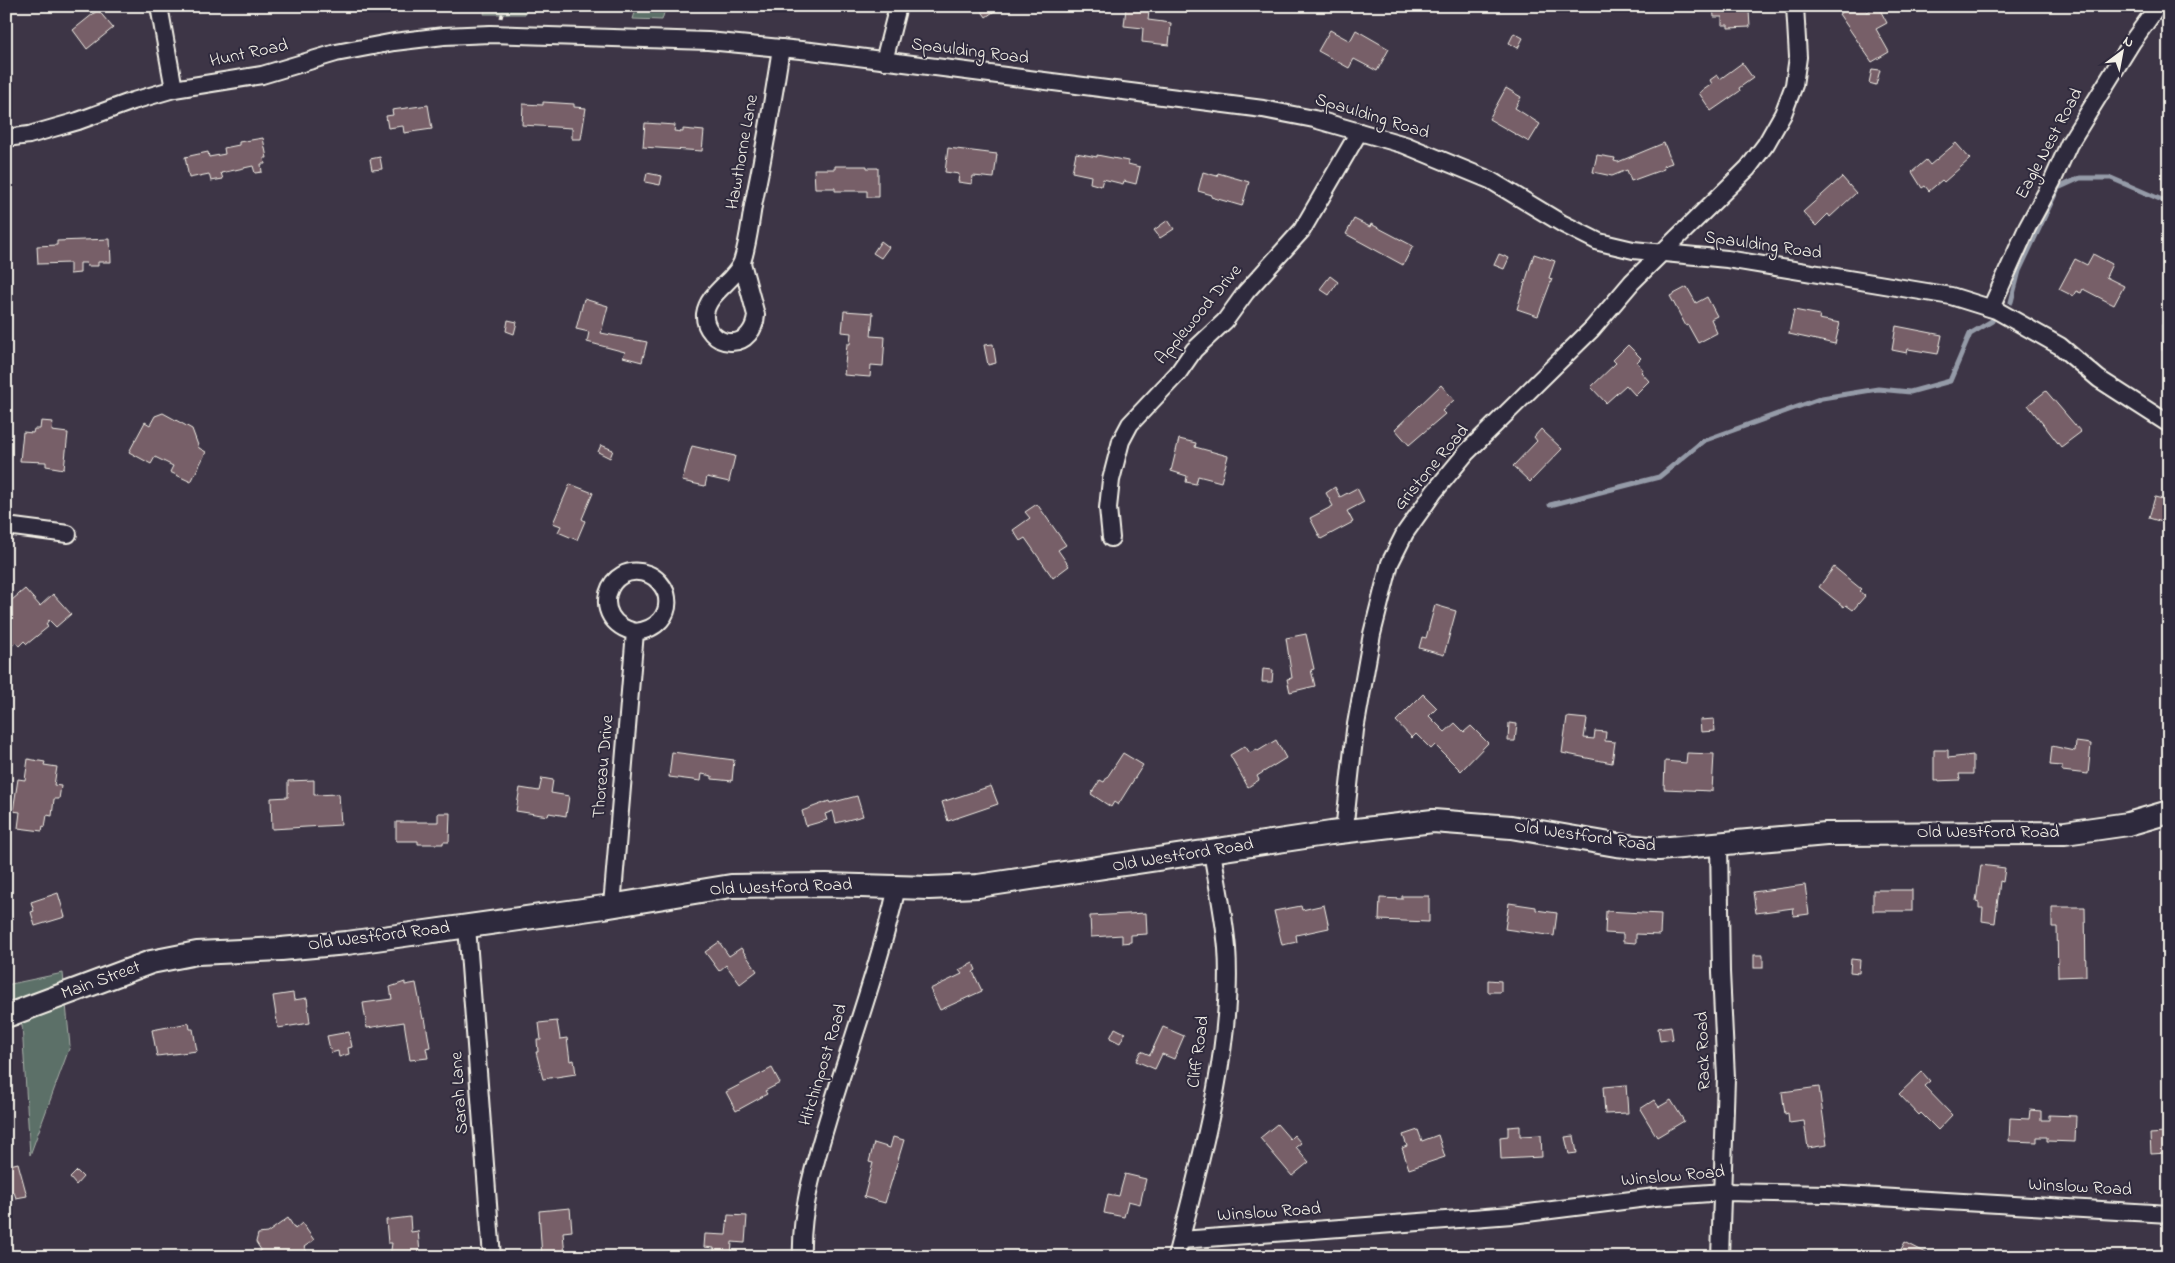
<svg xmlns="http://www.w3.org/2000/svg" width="2175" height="1263" viewBox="0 0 2175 1263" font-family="'Indie Flower',sans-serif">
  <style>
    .green { fill: #5b6f68; stroke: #a8b0a8 }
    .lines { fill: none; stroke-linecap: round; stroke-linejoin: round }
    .stream { stroke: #959ba8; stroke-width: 5 }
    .building { fill: #775f68; stroke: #f4f1e8 }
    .street-casing { stroke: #f4f1e8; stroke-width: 20 }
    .secondary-casing { stroke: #f4f1e8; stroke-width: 26 }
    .path { stroke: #f4f1e8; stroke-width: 3; stroke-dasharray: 5 4; stroke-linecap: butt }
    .street { stroke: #2f2a3d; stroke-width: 16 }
    .secondary { stroke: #2f2a3d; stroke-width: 22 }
    .labels { text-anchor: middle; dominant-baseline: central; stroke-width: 4; stroke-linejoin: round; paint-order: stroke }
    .street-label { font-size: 18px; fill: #f4f1e8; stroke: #2f2a3d }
  </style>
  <rect width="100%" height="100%" fill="#3d3546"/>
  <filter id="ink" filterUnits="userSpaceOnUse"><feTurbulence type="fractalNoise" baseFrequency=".02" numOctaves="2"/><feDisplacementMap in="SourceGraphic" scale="10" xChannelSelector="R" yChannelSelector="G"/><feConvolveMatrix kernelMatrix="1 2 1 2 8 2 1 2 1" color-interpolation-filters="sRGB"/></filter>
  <g filter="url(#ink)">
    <g class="green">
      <path d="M486 6H527L525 14H484Z"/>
      <path d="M637 6H666L662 20 633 19Z"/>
      <path d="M63 973 70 1046 30 1155 22 1025 6 1027V985Z"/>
    </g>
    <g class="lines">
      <g class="stream">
        <path d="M2011 302 2019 271 2058 188 2080 178H2111L2169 203"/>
        <path d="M1550 505 1659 477 1703 441 1822 398 1878 389 1910 392 1950 381 1970 334 1992 321"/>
      </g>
    </g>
    <g class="building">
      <path d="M978 6H1000V7L986 17Z"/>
      <path d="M1713 6H1744L1745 11H1749L1750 27 1728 28V25H1722V17H1714Z"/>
      <path d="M1852 6H1863L1867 12 1878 6 1887 23 1876 29 1889 52 1872 62 1839 14Z"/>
      <path d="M1126 8 1149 11 1148 20 1171 23 1169 45 1142 42 1143 28 1124 26Z"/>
      <path d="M98 10 113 28 87 49 73 30Z"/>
      <path d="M1330 30 1350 41 1356 30 1389 49 1377 71 1354 59 1349 68 1318 51Z"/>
      <path d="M1514 33 1523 38 1518 48 1509 43Z"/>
      <path d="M1742 63 1753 78 1739 88 1740 91 1711 111 1699 93 1712 84 1710 80 1717 75 1720 79Z"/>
      <path d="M1872 69 1880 70 1876 85 1869 83Z"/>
      <path d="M1506 88 1521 97 1515 108 1540 124 1529 142 1489 119Z"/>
      <path d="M543 102 574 104V107L586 108 581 139H572V128L522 125 523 104 543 105Z"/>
      <path d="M428 105 432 129 404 133 403 126 388 128 386 116 393 115 392 110Z"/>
      <path d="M645 123 675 125 674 131 683 132V129L704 131 702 151 643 147Z"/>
      <path d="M263 138 267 158H264L265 164H261L262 172 255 173 253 166 221 173 223 179 211 181 209 174 189 178 185 157 208 152 209 157 225 154 224 148 239 145V142Z"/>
      <path d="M1664 143 1672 163 1663 166 1664 169 1631 181 1627 170 1612 176 1593 172 1597 155 1615 158 1614 161 1618 162Z"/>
      <path d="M1956 143 1970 159 1944 182 1942 180 1929 191 1925 186 1922 188 1912 172 1926 160 1930 165Z"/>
      <path d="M948 148 997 154 994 178 973 176 972 184 958 182 959 174 945 172Z"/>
      <path d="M1076 153 1097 157V155L1128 161V164L1140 167 1136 184 1124 181 1123 184 1103 179 1101 186 1090 183 1091 176 1072 172Z"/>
      <path d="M380 157 382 169 372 170 370 159Z"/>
      <path d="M835 166H867V168H878V197H867V191H835V188H815L814 169H835Z"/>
      <path d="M1203 172 1217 176 1218 173 1249 182 1242 206 1211 197 1212 195 1198 191Z"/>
      <path d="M647 173 662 176 660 185 645 182Z"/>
      <path d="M1842 177 1856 193 1830 217 1828 214 1816 226 1803 212Z"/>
      <path d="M1354 219 1370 227 1371 224 1413 246 1403 265 1346 234Z"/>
      <path d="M1168 220 1174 229 1160 238 1154 230Z"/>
      <path d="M110 239 111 262H98V266H87L86 263H80V273L70 274V263L38 264 37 246 57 245V241Z"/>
      <path d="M881 241 889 247 881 258 873 253Z"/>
      <path d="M1499 254 1509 258 1504 269 1494 265Z"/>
      <path d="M1534 254 1555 261 1549 278 1552 279 1538 316 1517 309Z"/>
      <path d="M2093 254 2112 264 2106 277 2124 286 2114 305 2083 289 2081 293 2076 291 2073 296 2059 289 2075 259 2087 265Z"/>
      <path d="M1330 276 1338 282 1329 295 1320 289Z"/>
      <path d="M1687 287 1696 303 1707 297 1717 316 1711 319 1717 333 1698 343 1688 325 1686 326 1670 296Z"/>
      <path d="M584 299 608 306 601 333 647 342 642 362 623 357 625 352 587 342 589 332 576 329Z"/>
      <path d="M1794 310 1820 315 1819 319 1840 323 1835 344 1789 334Z"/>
      <path d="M844 311 873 313 871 336 885 337 883 366 871 365 870 377 844 375 847 344H850L851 333 842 332Z"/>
      <path d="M508 320 517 322 514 334 506 331Z"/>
      <rect x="2162" y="325" width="7" height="25"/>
      <path d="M1896 326 1942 335 1938 354 1908 349 1907 353 1892 350Z"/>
      <path d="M993 344 996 363 988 365 984 345Z"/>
      <path d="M1628 345 1641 358 1637 362 1643 370 1641 372 1649 381 1635 395 1626 385 1606 403 1591 387 1616 363 1613 360Z"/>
      <path d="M1441 385 1454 400 1442 411 1445 414 1409 445 1395 429Z"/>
      <path d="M2046 391 2081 432 2061 447 2028 405Z"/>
      <path d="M163 413 192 429 199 448 206 452 191 482 170 472 173 466 155 457 151 464 129 452 145 422 150 425 155 416Z"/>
      <path d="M41 421 53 422 52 431 68 433 64 469 46 466V462L20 461 23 432 33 433 34 429H40Z"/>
      <path d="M1541 429 1562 449 1530 482 1513 466 1537 441 1534 437Z"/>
      <path d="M1179 439 1196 443 1195 447 1228 456 1221 482 1198 476 1196 484 1186 482 1187 476 1171 471Z"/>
      <path d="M601 445 613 450 610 458 598 452Z"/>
      <path d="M692 446 735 456 729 482 707 477 705 486 682 481Z"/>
      <path d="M570 484 593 493 582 519 585 521 577 540 558 532 561 526 553 523Z"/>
      <path d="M1335 487 1340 497 1357 488 1364 502 1347 511 1353 522 1321 539 1310 518 1333 506 1326 493Z"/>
      <path d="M2155 497 2169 501V524L2149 518Z"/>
      <path d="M1037 504 1066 545 1058 550 1069 566 1053 578 1025 538 1020 541 1013 530 1030 518 1025 512Z"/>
      <path d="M1834 567 1861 589 1859 591 1865 596 1853 610 1846 605 1844 607 1819 587Z"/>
      <path d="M25 589 40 606 53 594 71 614 56 627 49 620 46 624 48 627 27 644 24 641 19 646 16 642 12 646 6 640V605Z"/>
      <path d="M1435 605 1456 611 1444 655 1419 648 1422 637 1426 638Z"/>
      <path d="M1306 634 1314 669 1311 670 1315 686 1290 692 1287 679 1292 678 1286 638Z"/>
      <path d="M1263 669 1273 670 1272 682H1262Z"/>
      <path d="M1423 694 1437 708 1429 716 1445 732 1455 723 1464 732 1471 726 1488 743 1461 771 1435 745 1431 749 1416 734 1412 738 1396 721Z"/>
      <path d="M1567 717 1587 719 1584 738 1594 739 1595 731 1606 732 1605 741 1615 742 1612 763 1562 753Z"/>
      <path d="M1714 719 1715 731 1701 732 1700 720Z"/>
      <path d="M1509 723 1517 724 1515 741H1508Z"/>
      <path d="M1276 740 1286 758 1257 776 1259 780 1248 787 1230 755 1245 746 1250 753 1257 749 1258 751Z"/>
      <path d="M2076 742 2091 744 2088 774 2062 771V766L2050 765 2052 746 2075 751Z"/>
      <path d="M1934 750H1948V758L1973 755V774H1959L1960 780 1934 781Z"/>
      <path d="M672 752 734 760 732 781 712 779V776L702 774 701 781 669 777Z"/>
      <path d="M1123 753 1143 765 1118 805 1114 802 1111 807 1091 794 1100 780 1104 782Z"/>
      <path d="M1687 753 1714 754 1712 791 1664 789 1665 761 1686 763Z"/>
      <path d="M28 759 45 762 44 765 57 767 54 785 61 786 59 799H54L52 816 47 815 45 827 43 826 42 831 18 828 20 812 13 811 18 779 25 780Z"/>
      <path d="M542 778 553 780 551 793 569 796 566 816 549 813 548 816 516 811 520 788 539 791Z"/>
      <path d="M314 780V795L339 794 341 825 272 829 271 798 288 797V781Z"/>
      <path d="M991 786 998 804 948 821 942 802Z"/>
      <path d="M857 796 863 816 836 823 833 811 825 814 827 820 806 826 802 811 829 801 830 803Z"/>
      <path d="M438 813H450L449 842H443V844H418V841H396V822H438Z"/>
      <path d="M1981 865 2005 868 2003 882 2000 881 1995 923 1982 921 1983 908H1979V903L1976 902Z"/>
      <path d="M1805 885 1809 914 1794 916 1793 908 1756 913 1753 892Z"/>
      <rect x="1873" y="890" width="39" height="21"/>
      <path d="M58 893 65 917 35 926 31 912 34 911 31 902Z"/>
      <path d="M1402 896H1429V922L1379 920 1380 898 1402 899Z"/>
      <path d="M1509 903 1536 907V910L1557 913 1554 936 1505 929Z"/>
      <path d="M1324 905 1329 928 1296 935 1297 942 1282 945 1274 911 1301 906 1302 910Z"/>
      <path d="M2052 907H2085L2086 976 2058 977 2057 927H2052Z"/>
      <path d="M1606 911 1661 914 1660 935 1636 934V943L1623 942V934L1605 933Z"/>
      <path d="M1146 913 1147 934 1131 935V942L1122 943V935L1091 937 1090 916Z"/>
      <path d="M719 942 729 956 741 948 757 971 740 984 726 965 719 971 705 952Z"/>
      <rect x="1754" y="955" width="9" height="13"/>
      <path d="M1851 959 1860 960 1859 973 1850 972Z"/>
      <path d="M973 963 976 970 973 972 982 991 940 1010 930 989 962 974 959 970Z"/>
      <path d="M1488 980 1501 981V992H1488Z"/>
      <path d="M405 982V985L416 983 423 1019 425 1018 430 1047 426 1048 428 1058 410 1060 404 1022 367 1028 363 1003 392 999 390 987Z"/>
      <path d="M293 993 294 1000 307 998 310 1023 278 1028 273 996Z"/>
      <path d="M557 1021 560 1039 567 1038 570 1061 574 1060 576 1074 543 1079 536 1052H538L537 1040H541L539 1023Z"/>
      <path d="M189 1023 190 1029H193L197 1051 157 1056 152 1030Z"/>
      <path d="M1671 1026 1673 1039 1660 1041 1658 1028Z"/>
      <path d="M1163 1027 1184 1036 1174 1059 1162 1054 1155 1069 1136 1061 1141 1051 1150 1055Z"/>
      <path d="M1115 1028 1125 1033 1120 1043 1110 1038Z"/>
      <path d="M349 1032 352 1047 348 1048 349 1054 339 1057 338 1051 331 1053 327 1036Z"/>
      <path d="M772 1068 780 1083 765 1091 767 1094 736 1111 726 1092Z"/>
      <path d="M1922 1072 1930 1081 1924 1086 1952 1115 1938 1130 1921 1113 1919 1115 1899 1094Z"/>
      <path d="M1626 1085 1628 1113 1605 1114 1603 1087Z"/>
      <path d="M1819 1087 1827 1145 1808 1148 1804 1121 1789 1123 1788 1113 1785 1114 1782 1092Z"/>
      <path d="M1654 1100 1659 1107 1671 1100 1684 1121 1657 1137 1640 1109Z"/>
      <path d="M2030 1110 2041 1111V1120H2049V1115L2076 1116 2075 1142 2047 1141V1137H2037V1142L2009 1141 2010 1118 2029 1119Z"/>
      <path d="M1277 1124 1290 1139 1294 1135 1301 1143 1296 1147 1309 1162 1292 1176 1260 1138Z"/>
      <path d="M2169 1125V1159H2168L2167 1153 2151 1154 2150 1134 2165 1133 2164 1126Z"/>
      <path d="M1520 1126V1136L1541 1135 1542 1157 1501 1159 1500 1137 1508 1136V1127Z"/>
      <path d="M1418 1130 1422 1141 1438 1135 1445 1157 1409 1169 1402 1148 1407 1146 1403 1135Z"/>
      <path d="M1574 1136 1577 1153 1569 1154 1565 1137Z"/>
      <path d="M893 1137 904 1140 885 1203 864 1197 873 1163 869 1162 874 1143 890 1148Z"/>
      <path d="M6 1153 10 1165 18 1163 27 1196 16 1198 14 1192 6 1194Z"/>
      <path d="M77 1171 83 1177 76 1185 70 1178Z"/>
      <path d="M1125 1174 1146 1179 1140 1204 1128 1201 1124 1217 1104 1213 1108 1194 1119 1196Z"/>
      <path d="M570 1208 572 1231 563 1232 565 1257H542L539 1211Z"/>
      <path d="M728 1215 747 1216 745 1243 732 1242 731 1257H714V1248L704 1247 705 1234 726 1235Z"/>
      <path d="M410 1217 411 1232 418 1231 420 1253H414V1257H390L392 1243H388L386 1220Z"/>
      <path d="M288 1218 295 1229 302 1223 314 1240 304 1247 308 1253 301 1257H255L254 1255 261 1250 256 1242 258 1234 267 1233Z"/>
      <path d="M1905 1242 1934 1257H1897Z"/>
      <path d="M1804 1250 1806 1257H1787Z"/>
    </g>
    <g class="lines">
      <defs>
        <g id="street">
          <path d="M159 6 174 89"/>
          <path d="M884 61 898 6"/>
          <path d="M6 138 29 135 78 121 133 101 174 89 262 75 336 53 394 42 444 36 490 34 708 41 811 51 1263 109 1314 119 1405 145 1490 180 1563 224 1599 242 1633 250 1727 259 1951 296 1996 310 2060 346 2099 379 2169 424"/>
          <path d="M742 263 756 315C755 329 746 343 730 342 716 342 704 328 705 314 708 292 735 281 742 262 748 244 750 224 753 206 764 153 773 101 781 48"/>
          <path d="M1991 308 2027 228 2052 182 2069 144 2132 42 2158 6"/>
          <path d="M6 526 68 534"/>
          <path d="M1111 538 1108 508 1111 480 1121 441 1130 424 1178 373 1194 350 1225 321 1246 292 1302 230 1359 132"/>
          <path d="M1344 832 1355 730 1372 634 1390 563 1405 533 1434 492 1467 452 1592 329 1632 282 1748 168 1766 144 1783 114 1794 85 1798 57 1795 6"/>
          <path d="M1719 843 1721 972 1726 1078 1720 1257"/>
          <path d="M612 906 635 632C656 630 672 615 666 593 663 585 656 577 648 574 607 559 587 621 635 632"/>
          <path d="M467 926 492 1257"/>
          <path d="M1181 1240 1512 1215 1655 1197 1724 1192 1827 1194 2169 1214"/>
          <path d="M802 1257C800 1208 816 1159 830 1112 853 1037 880 963 897 887"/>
          <path d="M1176 1257C1200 1163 1234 1044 1227 948 1224 915 1217 883 1212 851"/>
        </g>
        <path id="secondary" d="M6 1016 151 962 197 953 281 949 347 943 604 907 731 886 826 885 929 888 978 886 1331 833 1433 821 1511 827 1616 845 1659 849 1826 834 2065 833 2128 824 2169 812"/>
      </defs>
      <use href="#street" class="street-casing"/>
      <use href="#secondary" class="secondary-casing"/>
      <path class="path" d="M501 18 504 6"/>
      <use href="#street" class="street"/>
      <use href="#secondary" class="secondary"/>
    </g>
  </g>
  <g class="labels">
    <g class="street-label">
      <text transform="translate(970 52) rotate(7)">Spaulding Road</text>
      <text transform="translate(249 54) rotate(-12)">Hunt Road</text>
      <text transform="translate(1372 117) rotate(17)">Spaulding Road</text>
      <text transform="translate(2050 144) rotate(-62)">Eagle Nest Road</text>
      <text transform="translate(743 152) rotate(-80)">Hawthorne Lane</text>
      <text transform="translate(1763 246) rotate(8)">Spaulding Road</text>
      <text transform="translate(1199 315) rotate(-50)">Applewood Drive</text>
      <text transform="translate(1432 468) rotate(-50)">Gristone Road</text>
      <text transform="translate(604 767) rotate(-85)">Thoreau Drive</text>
      <text x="1988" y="833">Old Westford Road</text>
      <text transform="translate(1585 837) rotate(8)">Old Westford Road</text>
      <text transform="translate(1183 856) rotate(-9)">Old Westford Road</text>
      <text transform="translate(781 888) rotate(-2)">Old Westford Road</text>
      <text transform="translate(379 937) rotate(-7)">Old Westford Road</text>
      <text transform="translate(101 981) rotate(-20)">Main Street</text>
      <text transform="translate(1704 1051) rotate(-92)">Rack Road</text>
      <text transform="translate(1199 1052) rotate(-82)">Cliff Road</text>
      <text transform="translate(824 1065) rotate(-73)">Hitchinpost Road</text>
      <text transform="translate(460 1093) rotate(-94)">Sarah Lane</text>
      <text transform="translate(1673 1177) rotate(-5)">Winslow Road</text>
      <text transform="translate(2080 1188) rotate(3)">Winslow Road</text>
      <text transform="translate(1269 1213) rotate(-4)">Winslow Road</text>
    </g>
  </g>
  <rect width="2175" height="1263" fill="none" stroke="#2f2a3d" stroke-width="25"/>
  <rect x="12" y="12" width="2150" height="1238" fill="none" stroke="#f4f1e8" stroke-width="2" filter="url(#ink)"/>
  <g transform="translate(2122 52) rotate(32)" stroke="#2f2a3d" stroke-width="4" paint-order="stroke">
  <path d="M0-4L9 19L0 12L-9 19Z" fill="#f4f1e8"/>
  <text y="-8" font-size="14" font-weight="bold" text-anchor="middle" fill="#f4f1e8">N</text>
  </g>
</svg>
